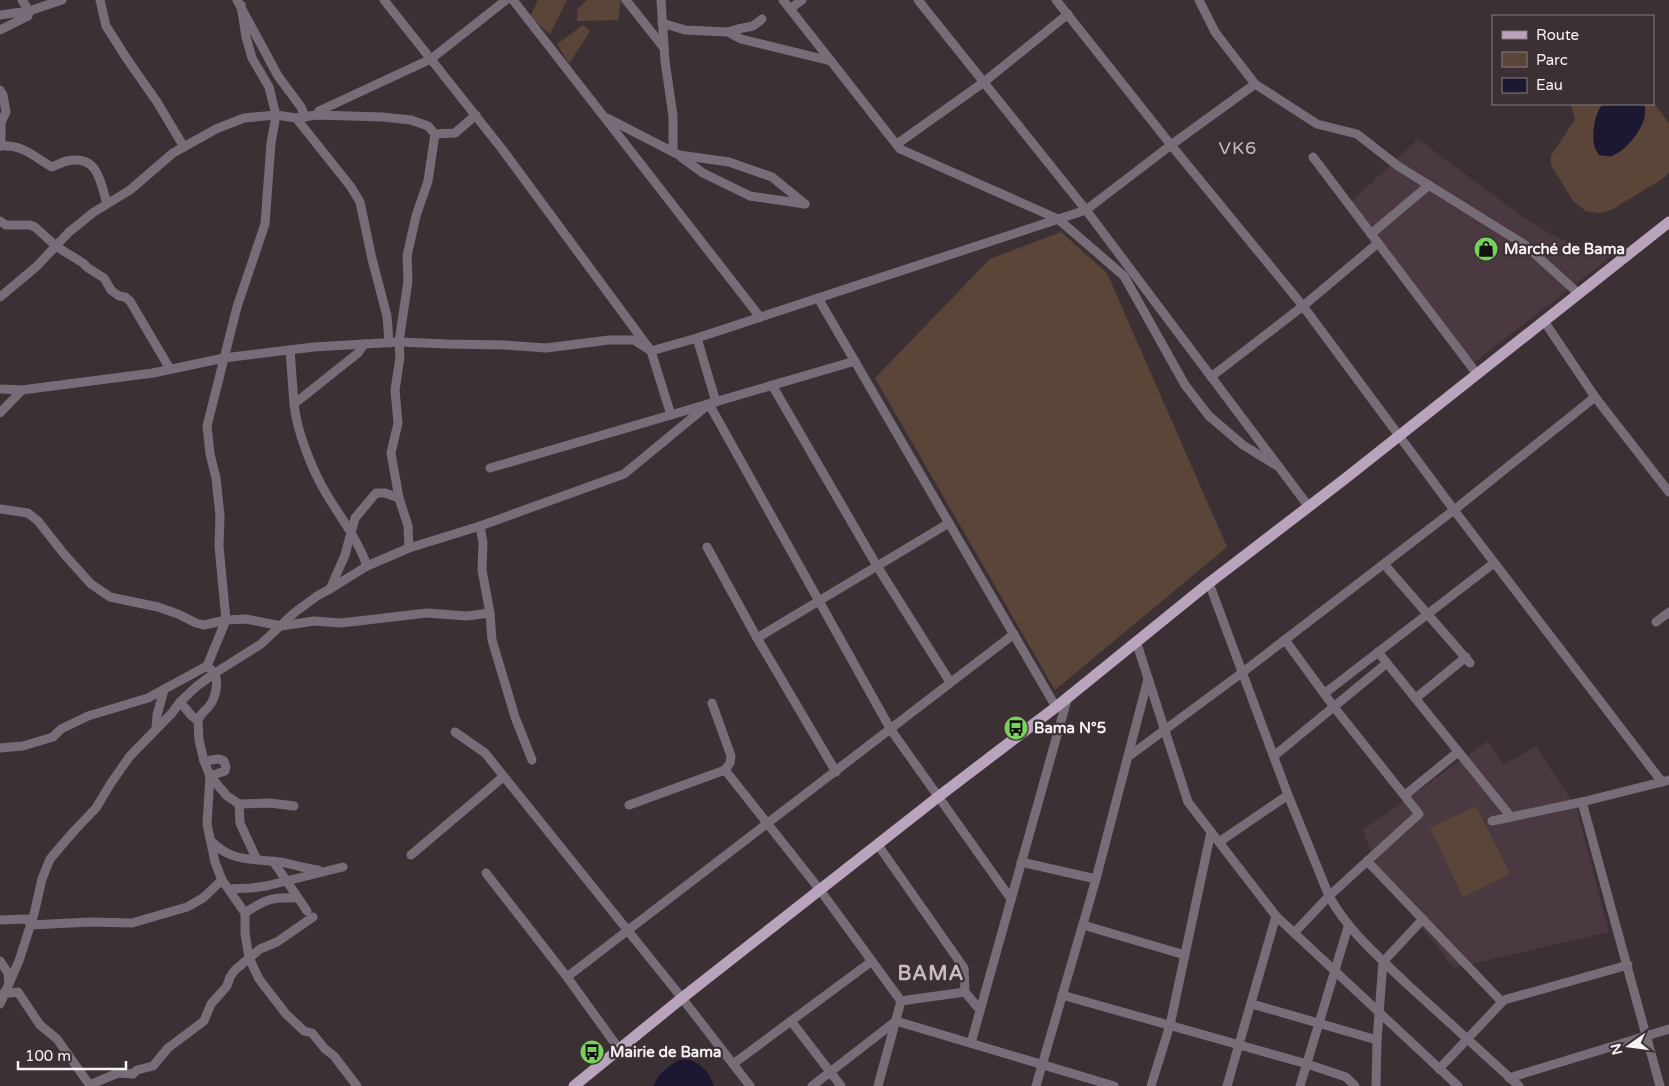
<svg xmlns="http://www.w3.org/2000/svg" width="1669" height="1086" viewBox="0 0 1669 1086" font-family="'Varela Round',sans-serif">
  <style>
    .built { fill: #4a3940 }
    .green { fill: #5b4539 }
    .water { fill: #1d1832 }
    .lines { fill: none; stroke-linecap: round; stroke-linejoin: round }
    .minor { stroke: #776d79; stroke-width: 9 }
    .major { stroke: #baa4bd; stroke-width: 11 }
    .labels { text-anchor: middle; dominant-baseline: central; stroke-width: 4.5; stroke-linejoin: round; paint-order: stroke }
    .poi-label { font-size: 15px; font-weight: bold; fill: #f8f1f4; stroke: #3b3135; text-anchor: start }
    .quarter-label { font-size: 18px; letter-spacing: 1px; fill: #c9bbc1; stroke: #3b3135 }
    .district-label { font-size: 20px; font-weight: bold; letter-spacing: 1px; fill: #c9bbc1; stroke: #3b3135 }
  </style>
  <rect width="100%" height="100%" fill="#3b3135"/>
  <g class="built">
    <path d="M1418 139 1523 217 1554 236 1574 244 1613 255 1468 367 1347 206Z"/>
    <path d="M1488 741 1504 765 1536 746 1577 809 1609 932 1454 968 1377 870 1363 830Z"/>
  </g>
  <g class="green">
    <path d="M538 0H567L550 34 530 17Z"/>
    <path d="M587 0H621L618 20 577 21V10Z"/>
    <path d="M583 25 590 31 569 64 557 44Z"/>
    <path d="M1653 102 1669 123V173L1661 180 1611 210 1600 213 1586 211 1574 202 1551 165V155L1575 120 1571 104H1653Z"/>
    <path d="M1061 232 1107 273 1227 547 1055 690 875 378 990 259Z"/>
    <path d="M1476 806 1510 874 1463 897 1430 828Z"/>
  </g>
  <g class="water">
    <path d="M1603 104H1644C1651 121 1628 150 1612 156 1608 157 1603 155 1599 155 1597 152 1594 147 1594 144 1592 132 1595 112 1603 104Z"/>
    <path d="M685 1058C702 1064 708 1070 714 1086H653C659 1072 671 1063 685 1058Z"/>
  </g>
  <g class="lines">
    <g class="minor">
      <path d="M100 0 106 26 127 59 157 102 184 147"/>
      <path d="M237 0 278 76 301 107 305 117"/>
      <path d="M384 0 502 149 651 351 671 415"/>
      <path d="M513 0 760 317"/>
      <path d="M626 0 664 48"/>
      <path d="M661 0 665 61 673 116V152"/>
      <path d="M783 0 900 149 1058 219 1124 276 1185 385 1209 416 1243 445 1279 467"/>
      <path d="M918 0 1086 210 1309 507"/>
      <path d="M1056 0 1171 145 1303 306 1454 510 1662 782"/>
      <path d="M1199 0 1215 32 1255 84 1317 124 1357 134 1398 166 1525 245 1579 294"/>
      <path d="M790 9 802 0"/>
      <path d="M0 15 29 11 62 0"/>
      <path d="M662 23 685 30 728 32 738 29 753 26 762 19"/>
      <path d="M0 30 28 16 29 11 22 0"/>
      <path d="M728 32 741 39 831 61"/>
      <path d="M0 90 3 95 6 112 1 123V146"/>
      <path d="M317 115 319 111 431 59 506 0"/>
      <path d="M296 118 351 187 360 202 372 259 387 316 389 343"/>
      <path d="M607 118 679 155 729 162 772 177 805 204"/>
      <path d="M435 134 455 133 476 115"/>
      <path d="M897 144 984 82 1068 14"/>
      <path d="M0 146C23 144 34 157 52 167 57 165 62 162 67 161 99 154 100 183 107 203"/>
      <path d="M681 157 703 173 750 196 805 204"/>
      <path d="M1313 157 1477 374"/>
      <path d="M0 221 6 225H30L35 227 57 247 83 263 88 268 104 278 111 290 119 296 125 297 130 301 170 369"/>
      <path d="M1371 234 1429 185"/>
      <path d="M0 297 37 266 69 232 94 212 130 190 173 153 216 129 244 118 276 115 296 118 317 115 382 117 411 120 428 126 435 134 428 181 416 216 407 256 408 281 399 342 400 357 395 390 398 423 391 453 399 498 408 526 409 548"/>
      <path d="M818 298 1056 707"/>
      <path d="M1544 321 1595 397 1669 492"/>
      <path d="M697 338 716 402"/>
      <path d="M364 344 358 353 294 404C297 432 312 470 327 495 341 518 358 540 367 566"/>
      <path d="M290 350 294 404"/>
      <path d="M1211 377 1303 306 1378 243"/>
      <path d="M772 385 877 566 950 682"/>
      <path d="M0 389 22 390 153 373 224 358 314 347 399 342 447 344 504 345 546 348 609 340H634L651 351 697 338 1086 210 1171 145 1255 84"/>
      <path d="M0 413 22 390"/>
      <path d="M490 468 855 361"/>
      <path d="M0 509 28 513 38 521 64 554 91 584 110 597 158 607 178 614 196 623 204 625 226 620 246 619 281 626 314 621 341 623 427 613 467 616 490 613"/>
      <path d="M480 526 483 543 482 570 490 613 492 640 515 717 532 760"/>
      <path d="M707 547 757 638 836 772"/>
      <path d="M1384 564 1470 663"/>
      <path d="M1209 583 1288 795 1329 896C1348 931 1379 957 1408 985 1445 1019 1482 1052 1519 1086"/>
      <path d="M330 589 345 555 355 518 376 493H385L399 498"/>
      <path d="M1656 622 1669 612"/>
      <path d="M757 638 949 523"/>
      <path d="M1285 640 1334 707 1419 814 1329 896 1294 933"/>
      <path d="M1136 641 1188 802 1276 916 1458 1086"/>
      <path d="M1378 652 1511 817"/>
      <path d="M1325 693 1494 563"/>
      <path d="M1416 698 1466 657"/>
      <path d="M180 702 191 715 198 721 199 740 204 761 210 776 207 824 215 862 222 880"/>
      <path d="M198 721C200 713 205 712 210 705 215 698 219 683 215 675 214 671 210 669 207 666L226 620 219 546 220 516 216 478 210 454 207 426 237 307 265 224 271 143 276 115 269 87 252 58 246 37 241 5"/>
      <path d="M156 729 157 715 164 690"/>
      <path d="M455 732 485 753 682 998 750 1086"/>
      <path d="M0 748 23 746 53 737 61 729 88 716 148 698 207 666"/>
      <path d="M1274 756 1387 663"/>
      <path d="M1128 757 1243 672 1454 510 1595 397"/>
      <path d="M204 761 219 759 224 761 226 767 225 771 210 776"/>
      <path d="M725 770 820 890 901 1001"/>
      <path d="M210 776 227 796 239 804 240 823 257 860"/>
      <path d="M1405 795 1458 752"/>
      <path d="M1582 802 1660 1086"/>
      <path d="M239 804 270 803 294 806"/>
      <path d="M629 805 725 770 730 763 731 756 712 703"/>
      <path d="M1492 821 1582 802 1669 780"/>
      <path d="M212 842C233 863 253 858 280 862 293 864 305 869 318 870"/>
      <path d="M1219 842 1288 795"/>
      <path d="M878 845 964 968 965 992 980 1010"/>
      <path d="M411 855 503 777"/>
      <path d="M273 861 307 911"/>
      <path d="M1367 861 1502 1002"/>
      <path d="M1021 862 1096 879"/>
      <path d="M486 873 567 977 619 1049"/>
      <path d="M229 889 251 888 266 886 343 867"/>
      <path d="M245 913V933L249 958 259 979 286 1014 304 1031 312 1033 325 1049 334 1056 357 1086"/>
      <path d="M0 920 27 919 31 925 90 922 132 923 187 907 203 898 222 880 245 913C265 899 273 897 297 898"/>
      <path d="M1083 925 1185 955"/>
      <path d="M0 961 8 973 9 984"/>
      <path d="M567 977 1014 634"/>
      <path d="M0 994 18 992 40 1025 57 1039 89 1084H92L118 1073 133 1074 137 1070 153 1066 168 1048 204 1021 211 1004 227 986 230 977 235 970 260 949 277 942 313 917"/>
      <path d="M1062 995 1307 1064 1346 1077 1355 1086"/>
      <path d="M901 1001 965 992"/>
      <path d="M0 1004 19 961 34 914 42 879 50 859 74 831 96 808 111 783 130 756 172 713 180 702 197 686 215 673 261 644 294 613 317 596 330 589 367 566 409 548 480 526 624 474 709 404 891 730 1011 899"/>
      <path d="M1252 1004 1377 1040"/>
      <path d="M791 1021 841 1086"/>
      <path d="M971 1043 1068 696"/>
      <path d="M733 1064 872 961"/>
      <path d="M1439 1069 1504 1000 1628 965"/>
      <path d="M1509 1078 1669 1029"/>
      <path d="M812 1086 896 1021 1114 1086"/>
      <path d="M878 1086 901 1001"/>
      <path d="M1036 1086 1096 879 1148 679"/>
      <path d="M1151 1086 1170 1025 1211 832"/>
      <path d="M1227 1086 1276 916"/>
      <path d="M1300 1086 1348 927"/>
      <path d="M1376 1086 1377 1040 1383 962 1423 919"/>
    </g>
    <path class="major" d="M574 1086 682 998 938 797 1056 707 1209 583 1346 478 1669 222"/>
  </g>
  <defs>
    <symbol id="shop-disc" viewBox="-11 -11 22 22"><circle r="9.5" fill="#77d259" stroke="#3b3135"/><path d="M-5-2.5h2.3a2.7 3.5 0 0 1 5.4 0H5L5.5 6h-11ZM-1.5-2.5h3a1.5 2.3 0 0 0-3 0Z" fill="#111"/></symbol>
    <symbol id="bus-disc" viewBox="-11 -11 22 22"><circle r="9.5" fill="#77d259" stroke="#3b3135"/><path d="M-5-6H5V4H4V6H2V4H-2V6H-4V4H-5ZM-3.5-4V0h7V-4ZM-3.5 1.2v1.5H-2V1.2ZM2 1.2v1.5H3.5V1.2Z" fill="#111"/></symbol>
  </defs>
  <g fill-rule="evenodd">
    <use href="#shop-disc" x="1472" y="235" width="28" height="28"/>
    <use href="#bus-disc" x="1002" y="714" width="28" height="28"/>
    <use href="#bus-disc" x="578" y="1038" width="28" height="28"/>
  </g>
  <g class="labels">
    <g class="poi-label">
      <text x="1504" y="249">Marché de Bama</text>
      <text x="1034" y="728">Bama N°5</text>
      <text x="610" y="1052">Mairie de Bama</text>
    </g>
    <g class="quarter-label">
      <text x="1238" y="148">VK6</text>
    </g>
    <g class="district-label">
      <text x="931" y="974">BAMA</text>
    </g>
  </g>
  <rect x="1492" y="15" width="162" height="90" fill="#3b3135" stroke="#877e81"/>
  <rect x="1502" y="31" width="25" height="8" fill="#baa4bd" stroke="#877e81"/>
  <text x="1536" y="40" font-size="15" fill="#f8f1f4">Route</text>
  <rect x="1502" y="52" width="25" height="15" fill="#5b4539" stroke="#877e81"/>
  <text x="1536" y="65" font-size="15" fill="#f8f1f4">Parc</text>
  <rect x="1502" y="78" width="25" height="15" fill="#1d1832" stroke="#877e81"/>
  <text x="1536" y="90" font-size="15" fill="#f8f1f4">Eau</text>
  <g transform="translate(1629 1046) rotate(256)" stroke="#3b3135" stroke-width="4" paint-order="stroke">
  <path d="M0-4L9 19L0 12L-9 19Z" fill="#f8f1f4"/>
  <text y="-8" font-size="14" font-weight="bold" text-anchor="middle" fill="#f8f1f4">N</text>
  </g>
  <path d="M18 1061v8h108v-8" fill="none" stroke="#f8f1f4" stroke-width="2.5"/>
  <text x="25" y="1061" font-size="15" fill="#f8f1f4" stroke="#3b3135" stroke-width="4" paint-order="stroke">100 m</text>
</svg>
